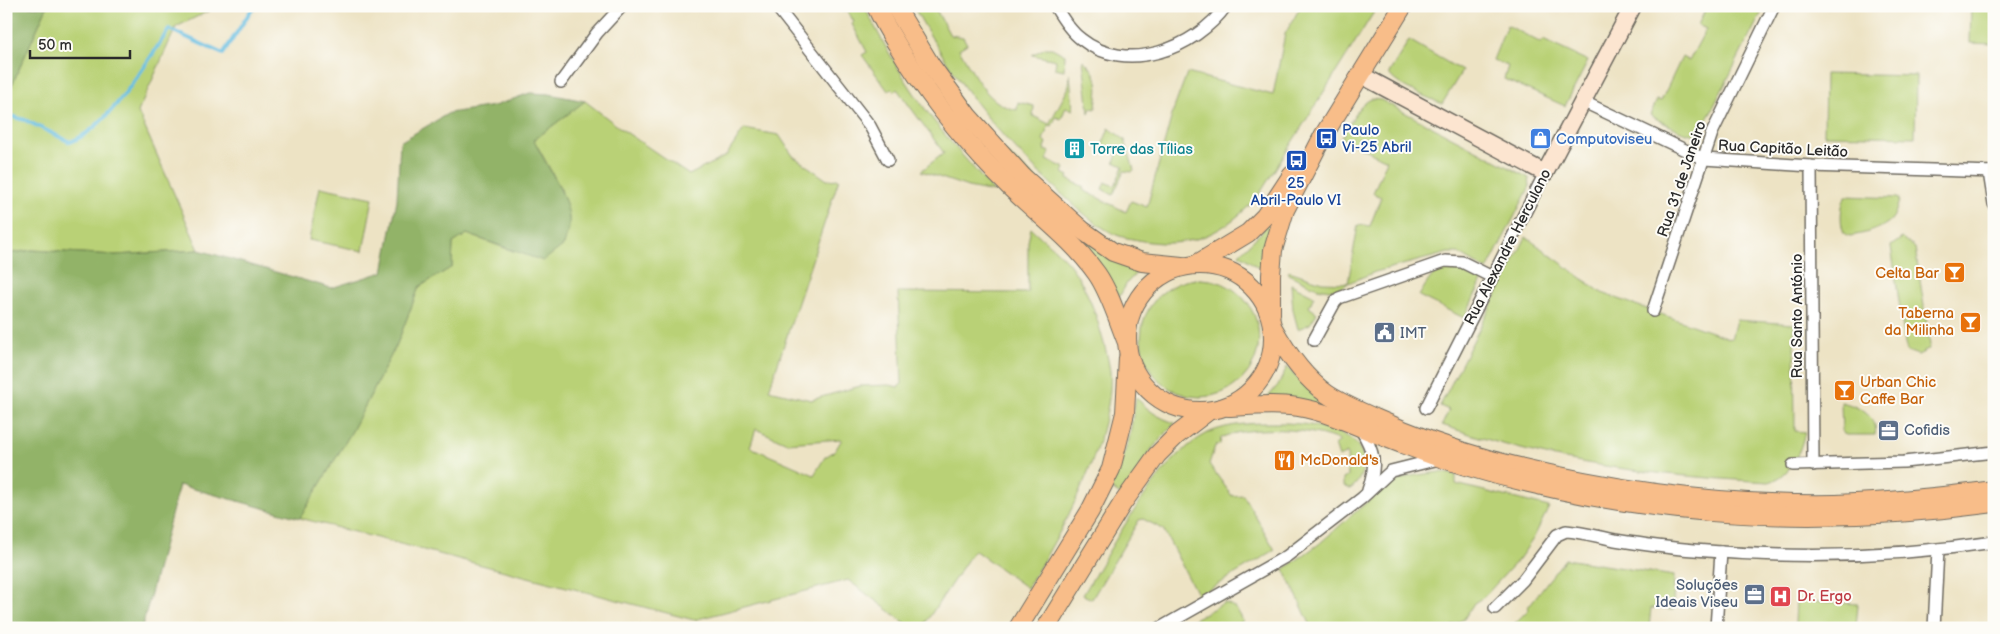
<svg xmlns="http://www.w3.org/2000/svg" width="2000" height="634" viewBox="0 0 2000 634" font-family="'Balsamiq Sans',sans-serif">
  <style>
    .green { fill: #b9d176; stroke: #727e50; fill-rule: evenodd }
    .forest { fill: #92b367; stroke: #5e6f49 }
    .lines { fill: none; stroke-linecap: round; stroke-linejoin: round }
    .stream { stroke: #64bde1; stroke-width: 4 }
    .street-casing { stroke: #6f6b61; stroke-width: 14 }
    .secondary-casing { stroke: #6f6b61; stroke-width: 19 }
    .primary-casing { stroke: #6f6b61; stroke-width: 20 }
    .street { stroke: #fff; stroke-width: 11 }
    .secondary { stroke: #fce5d0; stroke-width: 16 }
    .primary { stroke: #f8bd89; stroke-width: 18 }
    .labels { text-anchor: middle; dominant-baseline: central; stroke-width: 4; stroke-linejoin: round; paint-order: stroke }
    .transit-label { font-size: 15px; fill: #164399; stroke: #fdfcf7; text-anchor: start }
    .shop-label { font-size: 15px; fill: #366cbe; stroke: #fdfcf7; text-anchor: start }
    .culture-label { font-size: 15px; fill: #0d838f; stroke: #fdfcf7; text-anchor: start }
    .street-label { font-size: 15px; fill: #2b2b2b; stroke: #fdfcf7 }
    .food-label { font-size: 15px; fill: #c56008; stroke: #fdfcf7; text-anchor: end }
    .service-label { font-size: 15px; fill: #4e5e75; stroke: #fdfcf7; text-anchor: start }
    .health-label { font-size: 15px; fill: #be3a42; stroke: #fdfcf7; text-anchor: start }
  </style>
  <rect width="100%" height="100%" fill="#fdfcf7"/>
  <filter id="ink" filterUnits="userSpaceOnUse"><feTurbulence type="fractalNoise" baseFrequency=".02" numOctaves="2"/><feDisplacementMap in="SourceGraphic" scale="10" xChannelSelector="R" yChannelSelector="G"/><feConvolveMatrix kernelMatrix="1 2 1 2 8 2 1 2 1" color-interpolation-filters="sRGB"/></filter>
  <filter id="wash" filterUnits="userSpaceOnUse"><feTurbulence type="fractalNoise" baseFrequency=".0096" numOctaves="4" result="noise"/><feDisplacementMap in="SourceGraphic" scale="20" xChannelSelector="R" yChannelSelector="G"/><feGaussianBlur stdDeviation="1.12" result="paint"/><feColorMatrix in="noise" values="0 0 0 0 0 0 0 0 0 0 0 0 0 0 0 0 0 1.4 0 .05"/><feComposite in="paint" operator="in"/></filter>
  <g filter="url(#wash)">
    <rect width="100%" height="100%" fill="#ede3c4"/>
    <g class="green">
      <path d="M45 6H219L176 27 138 112 199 250 115 255 32 250 6 254V98L47 7Z"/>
      <path d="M841 6H864C879 35 894 63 912 90 936 127 966 159 994 192L968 187 921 171 944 153 897 89 895 91 892 88 888 91 862 55 867 52 852 24 854 22 847 10 844 12Z"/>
      <path d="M886 6H889L952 105 1140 269 1127 283 1118 299C1086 262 1053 225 1020 189 970 133 918 75 886 6Z"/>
      <path d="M913 6H934L950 35 963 37 967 44 959 49C974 73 986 105 1017 110L1018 102 1034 106 1033 116 1049 124 1068 89 1070 74 1073 110 1066 107 1061 119 1056 117 1052 126 1049 125 1043 140 1047 143 1044 150 1050 152 1047 160 1065 168 1063 173 1069 176 1067 179 1084 187 1083 190 1126 212 1131 201 1147 207 1173 111 1187 73 1273 95 1285 34 1301 6H1365L1374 12 1257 198C1223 233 1193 249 1143 241 1134 239 1123 238 1114 234 1090 222 1068 200 1049 182 1026 160 1004 138 984 113 957 80 934 43 913 6Z"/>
      <path d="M1707 6H1765L1700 133C1689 139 1661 121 1650 115L1657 100 1661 101 1682 57 1689 61 1706 29 1698 25Z"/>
      <path d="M1971 6H1994V44L1970 43Z"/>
      <path d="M1507 25 1541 43 1543 40 1588 61 1565 106 1504 79 1508 66 1493 60Z"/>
      <path d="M1409 40 1462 71 1442 104C1430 98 1393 85 1389 73Z"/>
      <path d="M1045 48H1052L1065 55 1064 70 1055 68 1056 60 1032 55Z"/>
      <path d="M1083 60C1100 76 1099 84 1096 107L1095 109 1091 108 1089 113Z"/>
      <path d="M1825 74 1916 76 1915 137 1824 135Z"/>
      <path d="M1371 99 1381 100 1529 178 1530 186 1487 270 1458 253H1448L1375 272 1348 283 1343 287 1329 290 1317 288 1288 274 1289 271 1322 282 1348 283 1358 225 1370 226 1381 197 1373 193 1387 160 1341 138C1349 125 1357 106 1371 99Z"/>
      <path d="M585 101 620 128 689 175 726 156 744 129 779 135 793 156 827 180 839 179 769 390 811 400 860 386 890 385 898 387 902 384 898 292 1028 293V242L1031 228C1043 240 1059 251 1070 265 1083 282 1093 305 1099 326 1103 341 1108 355 1110 371 1112 394 1106 416 1100 438 1083 493 1057 539 1027 588L974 550 922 628H912L848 580 694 620 300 518 352 431 397 344 419 287 452 267 453 243 467 234 513 251 564 245 569 218 561 189 534 140ZM756 429 787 443 842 439 835 451 825 457 814 475 750 447Z"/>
      <path d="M1109 128 1125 140 1134 170 1132 172 1124 171 1113 195 1102 189 1105 182 1115 186 1123 166 1114 162 1117 155 1101 148Z"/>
      <path d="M320 187 373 198 363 251 309 240Z"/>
      <path d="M1846 196 1897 198 1899 199V201C1897 207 1895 216 1891 220 1881 230 1863 234 1850 236L1846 235C1839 229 1840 203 1846 196Z"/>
      <path d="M1267 224 1272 228 1263 271 1239 254 1262 232Z"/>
      <path d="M1526 237 1602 293 1731 339 1736 320 1794 324 1795 431 1805 432C1800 453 1791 476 1769 482 1699 478 1629 472 1560 458 1520 450 1481 438 1442 425L1449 410 1440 406Z"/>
      <path d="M1902 238 1915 248 1930 345 1928 350 1918 355 1907 351 1905 343 1891 246Z"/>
      <path d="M1459 265 1477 275 1482 281 1464 318 1419 296C1431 276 1434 268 1459 265Z"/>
      <circle cx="1200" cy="338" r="59"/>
      <path d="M1291 284 1314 296 1309 307 1317 313 1310 324 1298 329 1293 310Z"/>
      <path d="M1287 367 1295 376 1338 409 1267 398 1278 385Z"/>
      <path d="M1136 397C1147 410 1159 418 1175 423L1150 451 1123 496 1111 489 1129 440Z"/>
      <path d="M1841 402C1855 405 1880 416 1875 435H1846L1842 433Z"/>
      <path d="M1279 423C1305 423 1368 428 1363 466 1362 475 1358 484 1350 489L1345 487 1343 484V479L1348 476 1347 453 1339 457 1335 445 1340 441C1315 428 1246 425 1221 438L1220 444 1215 446 1209 464 1232 496 1243 495 1275 550 1198 596 1163 529 1143 519 1139 520 1092 599 1083 595C1112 547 1158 458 1208 433 1229 423 1256 423 1279 423Z"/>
      <path d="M1440 472 1456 475V484L1549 507 1533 539 1519 559 1484 597 1474 603 1464 619 1448 628H1312L1284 569 1319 544 1385 486 1410 476Z"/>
      <path d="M1565 559 1674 576 1673 610 1651 608 1649 628H1551L1547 624 1548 628H1514L1513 625 1529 609 1528 607Z"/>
      <path d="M1796 600 1858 604 1856 628 1795 625Z"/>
      <path d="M1224 603C1235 605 1239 612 1243 621L1231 628H1177Z"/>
    </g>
    <g class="forest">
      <path d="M6 6 47 7 6 98Z"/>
      <path d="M530 93 549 94 585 101 534 140C544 162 568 195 569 218 570 226 566 237 564 245L543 261 467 234 453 243 452 267 419 287 397 344 352 431 300 518 179 485 142 628H6V254L32 250 115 255 199 250 331 288 383 272 397 200 400 142 449 113 494 106Z"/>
    </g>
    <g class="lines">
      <path class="stream" d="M6 115 25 120 70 142C108 129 147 62 169 29L223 54 250 12 256 6"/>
    </g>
  </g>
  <g filter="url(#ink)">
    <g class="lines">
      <defs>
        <g id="street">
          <path d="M776 6 870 126 888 160"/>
          <path d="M1055 6C1062 18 1070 31 1081 39 1126 75 1195 49 1226 6"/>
          <path d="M561 82 597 33 622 6"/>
          <path d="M1584 102 1704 159 1811 166 1994 172"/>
          <path d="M1811 166 1813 465"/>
          <path d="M1989 172 1994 204"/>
          <path d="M1653 311 1712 133 1774 6"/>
          <path d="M1314 340 1335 302 1339 298 1445 261 1462 262 1492 277"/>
          <path d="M1426 408 1545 173"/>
          <path d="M1360 428C1374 451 1378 464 1368 490"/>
          <path d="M1793 465 1904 462 1994 452"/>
          <path d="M1495 608 1523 580 1557 535 1566 531C1582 532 1599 537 1615 540 1641 544 1667 548 1694 550 1793 559 1895 557 1994 542"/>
          <path d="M1160 628 1287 556 1362 498 1391 471 1439 459"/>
          <path d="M1716 628 1721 552"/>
          <path d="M1934 628 1938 550"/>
        </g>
        <path id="secondary" d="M1361 75 1545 173 1633 6"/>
        <g id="primary">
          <path d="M876 6C884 25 895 41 906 59 936 106 971 149 1011 188 1041 217 1073 240 1097 274 1110 293 1117 318 1126 340"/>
          <path d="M895 6 930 64 968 116 1023 177 1082 230 1113 252 1142 262 1182 266"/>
          <circle cx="1200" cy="338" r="73"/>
          <path d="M1195 265 1248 233 1265 216 1292 175"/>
          <path d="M1271 314V275L1273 250 1285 210 1323 136 1403 6"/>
          <path d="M1273 328C1287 353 1304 378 1327 394 1342 404 1359 411 1375 418 1413 435 1451 449 1491 460 1602 489 1721 506 1836 504 1889 502 1941 497 1994 490"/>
          <path d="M1228 407C1251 406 1275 403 1298 407 1334 413 1368 432 1402 444 1443 460 1486 473 1529 483 1681 520 1840 524 1994 503"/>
          <path d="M1018 628 1090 511 1111 469 1125 413 1128 358"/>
          <path d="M1046 628 1122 504 1157 455 1177 435 1207 412"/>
        </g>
      </defs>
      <use href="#street" class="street-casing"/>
      <use href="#secondary" class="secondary-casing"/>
      <use href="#primary" class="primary-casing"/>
      <use href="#street" class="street"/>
      <use href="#secondary" class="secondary"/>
      <use href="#primary" class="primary"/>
    </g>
  </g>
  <defs>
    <symbol id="bus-square" viewBox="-11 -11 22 22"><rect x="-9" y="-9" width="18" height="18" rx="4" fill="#1a4fb4" stroke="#fdfcf7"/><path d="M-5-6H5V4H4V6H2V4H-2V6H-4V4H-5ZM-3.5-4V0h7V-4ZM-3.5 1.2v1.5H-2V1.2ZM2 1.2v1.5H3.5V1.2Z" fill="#fff"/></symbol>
    <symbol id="shop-square" viewBox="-11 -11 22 22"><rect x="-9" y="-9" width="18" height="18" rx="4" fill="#3f7fe0" stroke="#fdfcf7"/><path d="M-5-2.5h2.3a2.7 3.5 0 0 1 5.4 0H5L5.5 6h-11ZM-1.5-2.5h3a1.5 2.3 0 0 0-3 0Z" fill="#fff"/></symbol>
    <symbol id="building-square" viewBox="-11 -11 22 22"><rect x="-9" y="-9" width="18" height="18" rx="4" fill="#0f9aa8" stroke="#fdfcf7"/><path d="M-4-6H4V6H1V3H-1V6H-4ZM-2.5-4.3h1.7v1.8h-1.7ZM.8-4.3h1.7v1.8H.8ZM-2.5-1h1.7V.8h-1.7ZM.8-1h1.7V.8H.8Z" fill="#fff"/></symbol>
    <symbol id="bar-square" viewBox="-11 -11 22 22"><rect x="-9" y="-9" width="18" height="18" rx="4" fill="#e8710a" stroke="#fdfcf7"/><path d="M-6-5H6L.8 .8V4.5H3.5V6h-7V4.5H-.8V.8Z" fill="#fff"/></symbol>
    <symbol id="civic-square" viewBox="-11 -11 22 22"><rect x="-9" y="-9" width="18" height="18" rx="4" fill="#5c6f8a" stroke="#fdfcf7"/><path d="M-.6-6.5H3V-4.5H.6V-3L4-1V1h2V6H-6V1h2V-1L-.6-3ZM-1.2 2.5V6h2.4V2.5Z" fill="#fff"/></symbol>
    <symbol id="office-square" viewBox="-11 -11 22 22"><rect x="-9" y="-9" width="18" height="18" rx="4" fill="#5c6f8a" stroke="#fdfcf7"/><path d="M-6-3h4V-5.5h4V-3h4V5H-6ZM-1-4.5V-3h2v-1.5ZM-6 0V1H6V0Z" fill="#fff"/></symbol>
    <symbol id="restaurant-square" viewBox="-11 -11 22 22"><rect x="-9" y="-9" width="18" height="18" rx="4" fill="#e8710a" stroke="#fdfcf7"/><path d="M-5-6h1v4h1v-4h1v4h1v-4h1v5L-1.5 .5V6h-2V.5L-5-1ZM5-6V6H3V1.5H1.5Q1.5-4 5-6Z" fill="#fff"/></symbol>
    <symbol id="hospital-square" viewBox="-11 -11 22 22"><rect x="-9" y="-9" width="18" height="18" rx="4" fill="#e0444e" stroke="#fdfcf7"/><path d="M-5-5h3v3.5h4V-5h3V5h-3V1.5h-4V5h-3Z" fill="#fff"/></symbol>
  </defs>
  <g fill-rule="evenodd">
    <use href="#bus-square" x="1314" y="126" width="25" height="25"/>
    <use href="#shop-square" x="1528" y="126" width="25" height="25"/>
    <use href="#building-square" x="1062" y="136" width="25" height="25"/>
    <use href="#bus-square" x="1284" y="148" width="25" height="25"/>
    <use href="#bar-square" x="1942" y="260" width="25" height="25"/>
    <use href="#bar-square" x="1958" y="310" width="25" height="25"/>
    <use href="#civic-square" x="1372" y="320" width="25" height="25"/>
    <use href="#bar-square" x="1832" y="378" width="25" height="25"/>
    <use href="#office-square" x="1876" y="418" width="25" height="25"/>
    <use href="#restaurant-square" x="1272" y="448" width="25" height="25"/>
    <use href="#office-square" x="1742" y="582" width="25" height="25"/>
    <use href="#hospital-square" x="1768" y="584" width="25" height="25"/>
  </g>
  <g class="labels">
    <g class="transit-label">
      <text x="1342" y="130">Paulo<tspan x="1342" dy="17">Vi-25 Abril</tspan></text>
      <text x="1296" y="183" text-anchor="middle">25<tspan x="1296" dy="17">Abril-Paulo VI</tspan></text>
    </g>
    <g class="shop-label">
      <text x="1556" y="139">Computoviseu</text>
    </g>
    <g class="culture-label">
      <text x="1090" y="149">Torre das Tílias</text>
    </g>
    <g class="street-label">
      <text transform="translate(1783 149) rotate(3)">Rua Capitão Leitão</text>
      <text transform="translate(1682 179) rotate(-71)">Rua 31 de Janeiro</text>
      <text transform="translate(1508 247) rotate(-63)">Rua Alexandre Herculano</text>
      <text transform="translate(1797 316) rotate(-90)">Rua Santo António</text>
    </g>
    <g class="food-label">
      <text x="1939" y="273">Celta Bar</text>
      <text x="1954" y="313">Taberna<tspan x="1954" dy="17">da Milinha</tspan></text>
      <text x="1860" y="382" text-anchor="start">Urban Chic<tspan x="1860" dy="17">Caffe Bar</tspan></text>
      <text x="1300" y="460" text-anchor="start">McDonald's</text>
    </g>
    <g class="service-label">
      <text x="1400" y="333">IMT</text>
      <text x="1904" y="430">Cofidis</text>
      <text x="1738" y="585" text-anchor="end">Soluções<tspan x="1738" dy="17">Ideais Viseu</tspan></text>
    </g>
    <g class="health-label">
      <text x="1797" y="596">Dr. Ergo</text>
    </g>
  </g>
  <rect width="2000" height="634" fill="none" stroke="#fdfcf7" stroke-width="25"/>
  <path d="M30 50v8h100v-8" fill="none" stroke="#2b2b2b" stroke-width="2.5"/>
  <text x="38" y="50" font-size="15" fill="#2b2b2b" stroke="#fdfcf7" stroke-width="4" paint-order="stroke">50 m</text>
</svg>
